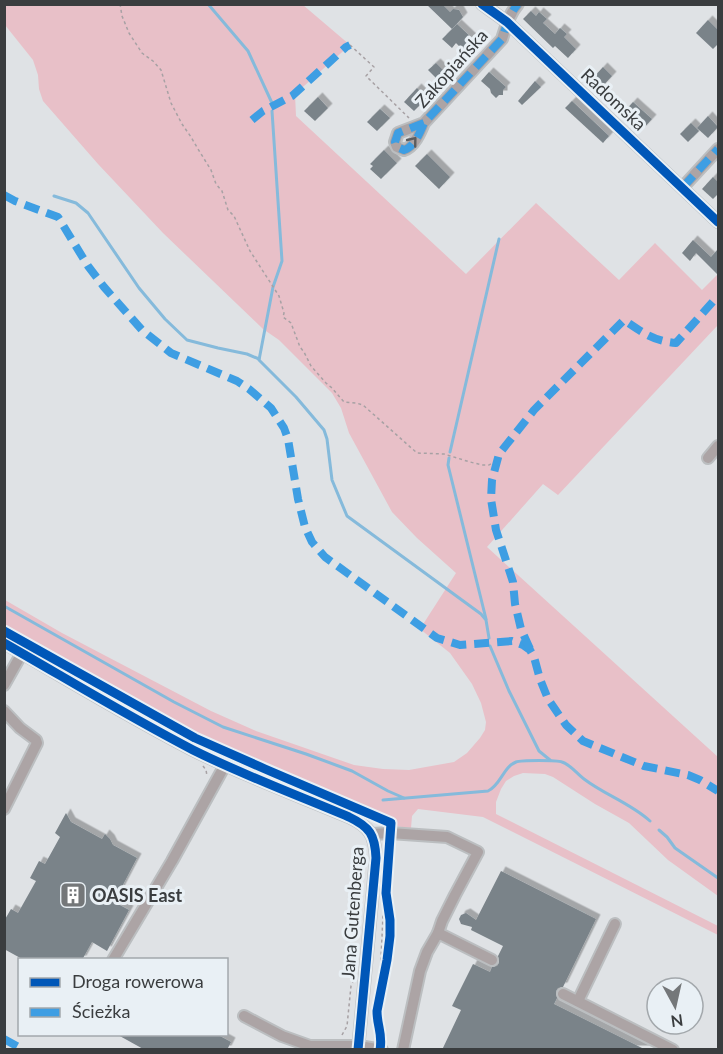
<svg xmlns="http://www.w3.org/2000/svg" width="723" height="1054" viewBox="0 0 723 1054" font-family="Lato,sans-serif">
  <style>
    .green { fill: #e8c0c8 }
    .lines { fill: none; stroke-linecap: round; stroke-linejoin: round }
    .stream { stroke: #85badb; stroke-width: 3 }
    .building { fill: #7a8389; filter: url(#shadow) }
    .minor-casing { stroke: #bbbec0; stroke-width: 14 }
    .path { stroke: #a7a1a4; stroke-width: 1.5; stroke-dasharray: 3 3; stroke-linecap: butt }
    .minor { stroke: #aca4a5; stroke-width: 10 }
    .quiet { stroke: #3e9ee3; stroke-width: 8; stroke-dasharray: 15 8; stroke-linecap: butt }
    .cycleway-casing { stroke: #e9f0f5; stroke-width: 13 }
    .cycleway { stroke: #0057b8; stroke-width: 9 }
    .oneway { stroke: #5c5c5e }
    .labels { text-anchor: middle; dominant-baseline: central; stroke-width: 6; stroke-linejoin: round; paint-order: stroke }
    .street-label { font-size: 18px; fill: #3a3d3f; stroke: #e9f0f5 }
    .poi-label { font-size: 18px; font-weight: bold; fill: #3a3d3f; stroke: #e9f0f5; text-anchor: start }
  </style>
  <defs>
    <filter id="shadow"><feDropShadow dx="4.5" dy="-4.5" stdDeviation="0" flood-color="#0004"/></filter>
  </defs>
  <rect width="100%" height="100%" fill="#dfe2e5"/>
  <path class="green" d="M5 5H303L350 45 295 94 296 116 466 274 536 203 619 280 655 243 702 290 718 274V325L558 495 543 484 487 547 718 757V896L668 860 629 823 595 804 553 777 545 774 523 773 514 776 506 781 501 789 496 802V814L718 926V935L483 817 418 809 412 816 411 828 393 826 392 822 374 813 199 738 5 628V600L62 633 211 711 256 731 354 765 383 769 409 770 454 762 467 753 480 738 485 730 486 722 481 703 472 684 450 653 420 629 456 573 417 538 392 512 349 433 341 408 332 393 279 340 263 329 163 233 98 164 43 101 39 89 38 75 33 60 5 25Z"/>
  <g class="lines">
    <g class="stream">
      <path d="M208 4 248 51 272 103"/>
      <path d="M272 111 282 261 273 287 259 360 296 397 324 430 327 439 332 480 347 516 481 614 486 620 489 638"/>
      <path d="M54 196 76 203 88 213 139 288 165 319 187 340 218 348 247 354 259 359"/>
      <path d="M450 452 499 239"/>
      <path d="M449 458 448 465 486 619"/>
      <path d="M4 606 174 702 223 727 306 754 352 771 388 791 404 798"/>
      <path d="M490 646 509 691 539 751 550 760"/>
      <path d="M383 800 488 791C501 785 503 767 516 762 521 760 557 760 562 762 571 765 576 773 584 779 605 795 630 803 650 821"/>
      <path d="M659 830 667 837 675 848 718 878"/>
    </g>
  </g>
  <g class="building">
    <path d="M426 4H442L450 12 453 9 459 10 463 17 452 29Z"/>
    <path d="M531 11 536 16 539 12 547 19 543 23 555 34 560 28 567 34 564 37 576 49 568 58 555 46 553 48 523 19Z"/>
    <path d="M708 20 718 30V44L713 49 696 33Z"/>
    <path d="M457 24 473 39 471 42 476 46 468 55 456 43 452 48 442 39Z"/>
    <path d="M436 63 448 75 441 83 428 70Z"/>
    <path d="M603 67 612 76 600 89 594 84 597 81 593 78Z"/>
    <path d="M489 72 506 87 503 90V95H499L496 98 491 93 490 89 481 81Z"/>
    <path d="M535 81 541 87 522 105 518 101Z"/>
    <path d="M417 88 427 98 414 111 404 102Z"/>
    <path d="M318 97 328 108 315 121 304 111Z"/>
    <path d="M572 101 609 136 603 143 565 108Z"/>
    <path d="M633 102 652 119 642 130 624 112Z"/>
    <path d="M380 109 390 118 377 131 367 122Z"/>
    <path d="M708 116 718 127 708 138 697 128Z"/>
    <path d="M691 123 699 131 688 142 680 134Z"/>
    <path d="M384 150 397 163 381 179 370 169 373 166 370 164Z"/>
    <path d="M427 154 450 177 439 189 415 166Z"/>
    <path d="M713 177 718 182V194L713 199 702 189Z"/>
    <path d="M693 240 711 257 718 249V275L696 253 690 261 682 253Z"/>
    <path d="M66 813 71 822 102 839 105 834 110 839 113 845 137 858 114 902 129 910 107 951 92 942 82 960H24L4 949V921L11 909 18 913 36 881 30 878 39 861 45 864 60 837 55 833Z"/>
    <path d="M501 871 596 919 563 987 558 988 556 991 557 998 554 1004 646 1050H442L461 1010 452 1006 473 964 490 972 492 967 497 966 499 963 498 956 503 946 471 930 472 927 461 924 459 919 461 915 466 913 476 920Z"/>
    <path d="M118 1035H218L231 1042 227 1050H145Z"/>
  </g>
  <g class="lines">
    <defs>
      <g id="minor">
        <path d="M482 4 507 22 718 222"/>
        <path d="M424 123 398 133 395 142 397 147 404 150C414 147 420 133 424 123L502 39C506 27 509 14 518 4"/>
        <path d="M683 187 718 149"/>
        <path d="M708 458 718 446"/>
        <path d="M4 643C67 679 129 717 193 750 243 775 297 795 349 817 370 827 375 835 376 858L358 1050"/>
        <path d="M4 685 22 653"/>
        <path d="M4 711 20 728 36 740 37 743 4 809"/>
        <path d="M372 834 390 833 447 837 478 852 455 895 442 921 438 933 427 952 420 971 403 1050"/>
        <path d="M438 933 492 960"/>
        <path d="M113 960 172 861 225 765"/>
        <path d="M563 994 673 1050"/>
        <path d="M578 1001 615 924"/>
        <path d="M244 1016 282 1036 310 1046H359L382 1050"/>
      </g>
    </defs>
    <use href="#minor" class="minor-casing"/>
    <g class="path">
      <path d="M120 4 122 16 129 33 142 53 153 61 161 70 171 103 182 124 191 137 198 149 211 170 216 184 222 191 228 210 234 216 250 251 279 296 284 313 283 317 291 323 300 347 304 352 311 366 326 383 332 388 344 402 356 403 363 405 417 453 444 454 470 462 482 465H489L498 459"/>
      <path d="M350 45 374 67 366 76 409 118"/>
      <path d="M203 766 206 770 207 776"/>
      <path d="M375 1002 380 980 383 915"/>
      <path d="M382 1004C379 1019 386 1027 386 1041"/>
      <path d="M342 1035 347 1026 351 986 353 982"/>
    </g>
    <use href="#minor" class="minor"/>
    <g class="quiet">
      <path d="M252 120 263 111 292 96 346 47 350 45"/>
      <path d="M424 123 398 133 395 142 397 147 404 150C414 147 420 133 424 123L502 39C506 27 509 14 518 4"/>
      <path d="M683 187 718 149"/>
      <path d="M4 195 15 201 58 217 88 266 104 287 142 330 171 353 237 381 249 389 271 408 284 428 288 439 298 499 305 527 312 542 325 557 437 638 460 645 512 641 523 645 530 650 534 657 540 679 548 699 566 725 583 741 644 766 688 775 700 780 718 791"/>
      <path d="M530 649 521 629 515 604 513 582 496 530 491 499 492 480 499 454 534 410 624 320C642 332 653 341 676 343L718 296"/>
      <path d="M4 1039 24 1050"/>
    </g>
    <defs>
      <g id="cycleway">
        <path d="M482 4 507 22 718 222"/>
        <path d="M4 631 195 738 265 769 391 823 386 893 390 920V936L387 960 377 1011C377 1027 383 1033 380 1050"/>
        <path d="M4 643C67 679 129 717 193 750 243 775 297 795 349 817 370 827 375 835 376 858L358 1050"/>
      </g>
    </defs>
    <use href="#cycleway" class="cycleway-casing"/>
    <use href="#cycleway" class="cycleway"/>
  </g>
  <defs><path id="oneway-chevron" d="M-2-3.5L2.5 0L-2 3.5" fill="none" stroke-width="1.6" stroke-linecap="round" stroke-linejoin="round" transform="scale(1.5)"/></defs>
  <use class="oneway" href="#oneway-chevron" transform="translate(413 141) rotate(-51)"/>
  <defs>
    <symbol id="building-square" viewBox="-11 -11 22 22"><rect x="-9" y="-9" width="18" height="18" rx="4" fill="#747779" stroke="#e9f0f5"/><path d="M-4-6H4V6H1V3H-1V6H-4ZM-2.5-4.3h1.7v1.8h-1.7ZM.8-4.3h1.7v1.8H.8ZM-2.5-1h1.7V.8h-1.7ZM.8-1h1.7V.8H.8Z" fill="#fff"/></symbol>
  </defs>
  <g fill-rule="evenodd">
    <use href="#building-square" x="58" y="880" width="30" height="30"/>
  </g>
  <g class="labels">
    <g class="street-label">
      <text transform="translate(451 68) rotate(-48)">Zakopiańska</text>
      <text transform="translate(614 99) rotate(43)">Radomska</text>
      <text transform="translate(352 913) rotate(-86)">Jana Gutenberga</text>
    </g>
    <g class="poi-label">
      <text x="92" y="895">OASIS East</text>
    </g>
  </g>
  <rect width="723" height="1054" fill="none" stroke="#3a3d3f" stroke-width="12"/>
  <rect x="18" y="958" width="210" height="78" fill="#e9f0f5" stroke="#a3a8ac" stroke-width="1.5"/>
  <rect x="30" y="978" width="30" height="9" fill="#0057b8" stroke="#a3a8ac" stroke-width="1.5"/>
  <text x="72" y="988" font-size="18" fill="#3a3d3f">Droga rowerowa</text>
  <rect x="30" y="1008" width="30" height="9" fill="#3e9ee3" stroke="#a3a8ac" stroke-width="1.5"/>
  <text x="72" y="1018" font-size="18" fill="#3a3d3f">Ścieżka</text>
  <g transform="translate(675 1006) rotate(172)"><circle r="28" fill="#e9f0f5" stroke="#a3a8ac" stroke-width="1.5"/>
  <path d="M0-4.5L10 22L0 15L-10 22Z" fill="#747779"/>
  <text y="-9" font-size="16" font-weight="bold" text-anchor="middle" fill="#3a3d3f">N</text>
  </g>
</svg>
